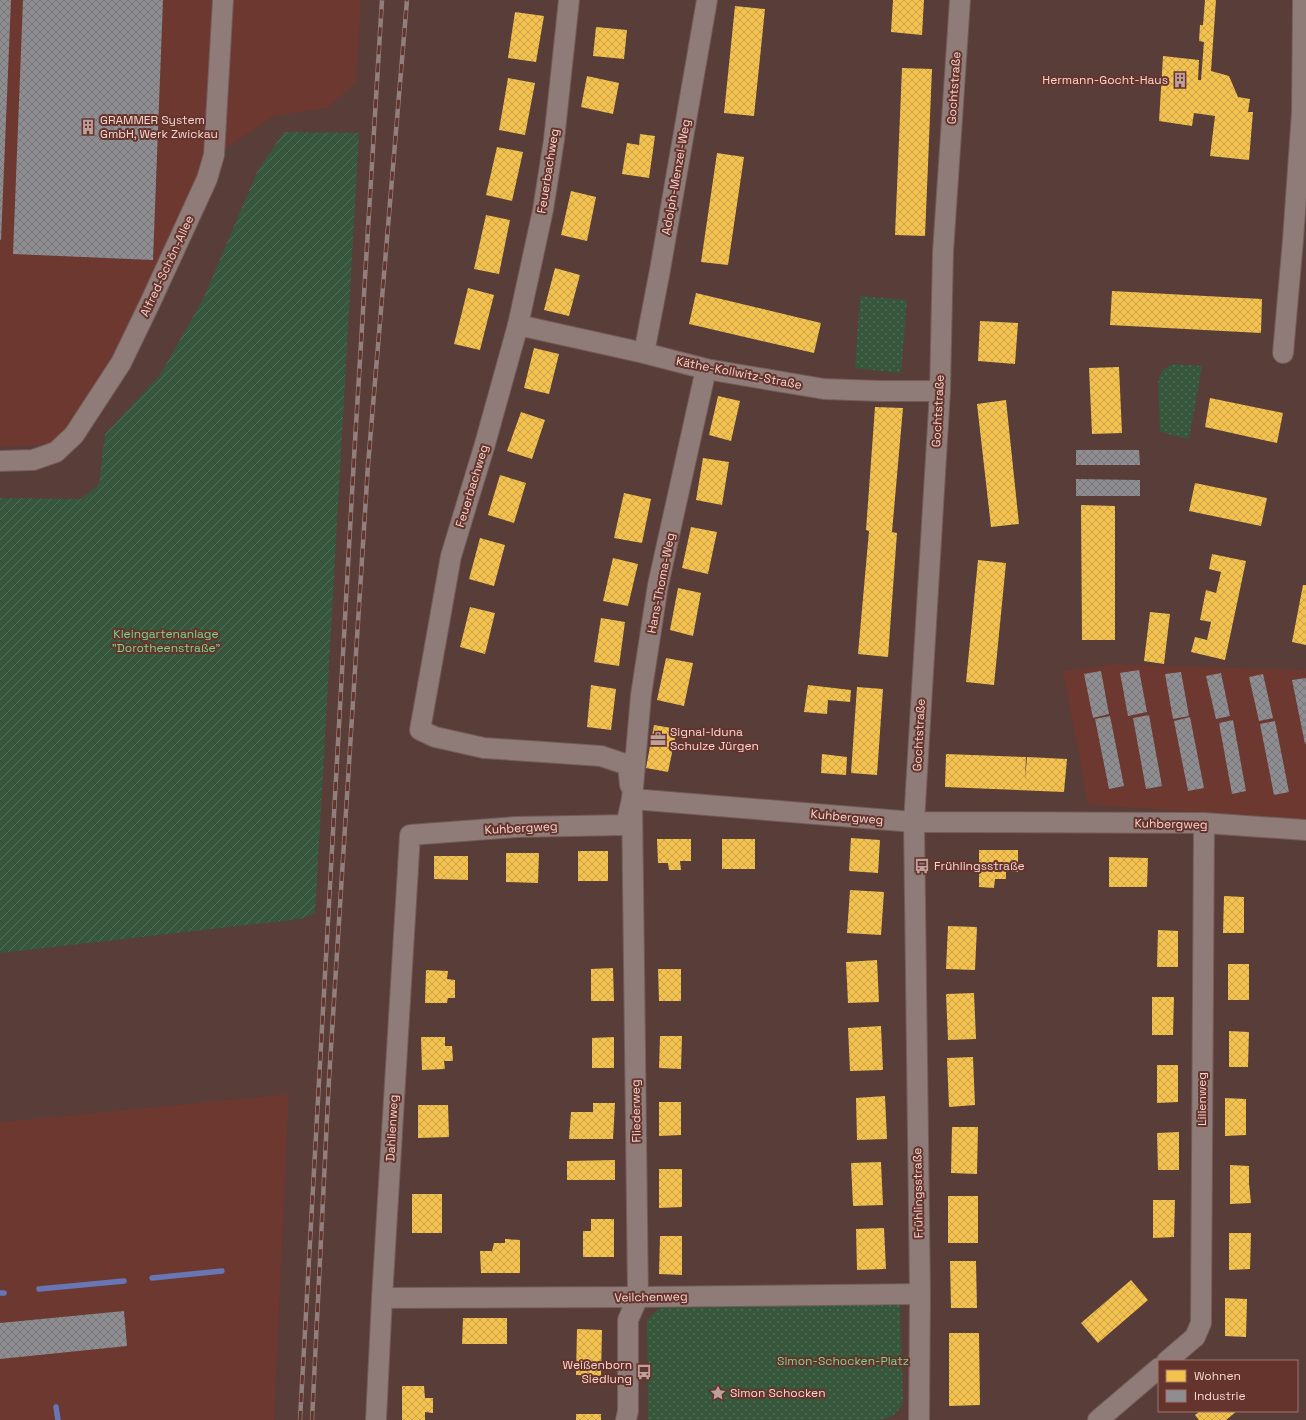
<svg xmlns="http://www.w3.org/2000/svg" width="1306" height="1420" viewBox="0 0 1306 1420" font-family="'Space Grotesk',sans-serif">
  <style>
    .built { fill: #6d382f }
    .park { fill: url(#park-dots) }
    .garden { fill: url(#garden-furrows) }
    .homes { fill: url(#homes-cross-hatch) }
    .industry { fill: url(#industry-cross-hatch) }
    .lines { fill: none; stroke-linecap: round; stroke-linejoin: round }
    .stream { stroke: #6776b4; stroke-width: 5.5 }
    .minor-casing { stroke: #735b57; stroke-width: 22 }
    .minor { stroke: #8f7b77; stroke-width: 20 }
    .rail-casing { stroke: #927f7c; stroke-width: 4.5 }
    .rail { stroke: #65342c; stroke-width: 3; stroke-dasharray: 9; stroke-linecap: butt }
    .labels { text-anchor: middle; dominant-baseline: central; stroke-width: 4; stroke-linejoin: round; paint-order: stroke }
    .poi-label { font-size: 12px; fill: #f6d6d0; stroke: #65342c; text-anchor: start }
    .street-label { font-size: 12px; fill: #f6d6d0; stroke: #65342c }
    .park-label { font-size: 12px; fill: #77d78f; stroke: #65342c }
  </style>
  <defs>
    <pattern id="park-dots" width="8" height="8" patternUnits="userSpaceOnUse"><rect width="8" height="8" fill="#37573c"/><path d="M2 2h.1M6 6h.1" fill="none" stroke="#556e57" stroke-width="1.8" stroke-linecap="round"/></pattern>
    <pattern id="garden-furrows" width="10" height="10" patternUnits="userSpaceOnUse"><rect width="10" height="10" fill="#37573c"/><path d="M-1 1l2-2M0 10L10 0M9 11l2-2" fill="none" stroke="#556e57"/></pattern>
    <pattern id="homes-cross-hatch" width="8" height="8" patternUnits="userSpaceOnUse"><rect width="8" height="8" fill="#f2c14e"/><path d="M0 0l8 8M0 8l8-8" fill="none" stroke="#c8a14a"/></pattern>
    <pattern id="industry-cross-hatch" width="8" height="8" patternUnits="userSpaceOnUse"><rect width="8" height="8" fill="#8d8d92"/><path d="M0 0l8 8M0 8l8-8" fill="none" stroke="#797679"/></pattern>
  </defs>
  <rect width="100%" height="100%" fill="#583d39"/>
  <g class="built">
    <path d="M0 0H212L208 135 205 164 113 359 64 433 54 442 42 445 0 447Z"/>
    <path d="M231 0H361L356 83 327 108 274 116 224 149Z"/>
    <path d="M1113 664 1306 670V819L1088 805 1063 671Z"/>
    <path d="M289 1094 274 1420H0V1122Z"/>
  </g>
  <g class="park">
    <path d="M860 296 907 300 901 373 855 368Z"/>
    <path d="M1172 364 1202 366 1189 439 1160 432 1158 378 1164 369Z"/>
    <path d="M900 1301 903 1402C896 1416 892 1417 877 1420H648L647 1320 660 1307 669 1305Z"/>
  </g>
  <path class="garden" d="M284 132 359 133 315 913 300 919 0 953V498L81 499 99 484 105 434 160 375 203 299 258 170Z"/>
  <g class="homes">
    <path d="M893 0H924L922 35 891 32Z"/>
    <path d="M1205 0H1216L1211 71 1229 76 1238 97 1250 99 1248 112H1253L1249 160 1210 156 1215 116 1194 113 1192 126 1159 121 1163 56 1199 60 1198 80H1201L1204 42 1199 41 1200 25H1203Z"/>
    <path d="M735 6 765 9 754 116 724 113Z"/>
    <path d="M515 12 544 16 536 62 508 58Z"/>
    <path d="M596 27 627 30 624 59 593 56Z"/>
    <path d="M902 68 932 69 925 236 895 235Z"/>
    <path d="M587 76 619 83 613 114 581 107Z"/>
    <path d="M508 78 535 83 525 135 499 130Z"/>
    <path d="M640 134 655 136 649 178 622 174 627 143 639 145Z"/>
    <path d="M497 147 523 152 512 201 486 195Z"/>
    <path d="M717 153 744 157 728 265 701 262Z"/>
    <path d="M571 191 596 197 587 241 561 235Z"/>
    <path d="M486 215 510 220 499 274 474 269Z"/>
    <path d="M555 268 580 275 569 316 544 310Z"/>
    <path d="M468 288 494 295 480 350 454 344Z"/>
    <path d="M1112 291 1262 299 1261 333 1110 325Z"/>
    <path d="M696 293 821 323 814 353 689 324Z"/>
    <path d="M980 321 1018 323 1015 364 978 361Z"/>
    <path d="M534 348 559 354 549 394 524 388Z"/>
    <path d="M1119 367 1122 433 1092 434 1089 368Z"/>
    <path d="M718 396 740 401 731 441 709 435Z"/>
    <path d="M1210 398 1283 413 1277 443 1205 427Z"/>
    <path d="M1006 400 1019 524 991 527 977 404Z"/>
    <path d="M875 407 903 408 892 532 897 533 888 657 858 654 869 531 866 530Z"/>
    <path d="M521 412 545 420 532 459 507 451Z"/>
    <path d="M703 458 729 462 722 505 696 500Z"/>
    <path d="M500 475 526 483 514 523 488 515Z"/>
    <path d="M1195 483 1267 498 1261 526 1189 511Z"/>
    <path d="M624 493 651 499 642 543 614 538Z"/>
    <path d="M1081 505 1115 506V640H1082Z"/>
    <path d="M691 527 717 532 708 574 682 568Z"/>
    <path d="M480 538 505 545 494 586 469 579Z"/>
    <path d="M1212 554 1246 561 1225 660 1191 652 1195 637 1207 640 1211 622 1200 620 1206 590 1216 593 1221 572 1209 569Z"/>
    <path d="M613 558 638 564 628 606 603 601Z"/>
    <path d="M978 560 1006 563 994 685 966 682Z"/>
    <path d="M1303 585H1306V645L1292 642Z"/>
    <path d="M678 588 701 593 693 636 670 630Z"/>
    <path d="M470 607 495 613 485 654 460 647Z"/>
    <path d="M1150 612 1170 614 1164 664 1144 661Z"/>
    <path d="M601 618 625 622 619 666 594 662Z"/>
    <path d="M666 658 693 663 684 706 657 700Z"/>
    <path d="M591 685 616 689 611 730 587 727Z"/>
    <path d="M808 685 851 690 850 702 828 700 827 714 804 712Z"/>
    <path d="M857 687 883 689 877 775 851 773Z"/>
    <path d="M654 725 677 729 668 772 646 768Z"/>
    <path d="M822 754 847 757 846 775 821 773Z"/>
    <path d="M946 754 1026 757 1025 780 1027 757 1067 759 1064 792 945 787Z"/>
    <path d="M851 838 880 840 878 873 849 871Z"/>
    <path d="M657 839H691V861H680L681 870H669L668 863H658Z"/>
    <rect x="722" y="839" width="33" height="30"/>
    <path d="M979 850H1018V872H1006V879H995L994 888 979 887Z"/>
    <rect x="578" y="851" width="30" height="30"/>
    <path d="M506 853H539L538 883 506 882Z"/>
    <path d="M434 856H468V880L434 879Z"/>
    <path d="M1109 857 1148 858 1147 887H1109Z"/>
    <path d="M850 890 884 892 881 935 847 933Z"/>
    <path d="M1224 896 1244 897V933H1223Z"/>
    <path d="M948 926 977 927 975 970 946 969Z"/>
    <path d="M1158 930 1178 931V967H1157Z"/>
    <path d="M877 960 879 1002 848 1003 846 962Z"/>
    <rect x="1228" y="964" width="21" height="36"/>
    <path d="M613 968 614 1001H591V969Z"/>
    <path d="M658 969H681V1001H659Z"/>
    <path d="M426 970 448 971 447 979 455 980V998H448L447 1003H425Z"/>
    <path d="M974 993 976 1039 948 1040 946 994Z"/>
    <path d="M1152 997H1174L1173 1035H1152Z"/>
    <path d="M881 1026 883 1070 850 1071 848 1028Z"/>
    <path d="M1229 1031 1249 1032 1248 1067H1229Z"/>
    <path d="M660 1036H682L681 1069 659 1068Z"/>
    <path d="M421 1037H445V1046H452L453 1061H444L445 1069 422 1070Z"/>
    <path d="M614 1037V1068H592V1038Z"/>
    <path d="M973 1057 975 1105 949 1107 947 1058Z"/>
    <path d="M1157 1065H1178V1102L1157 1103Z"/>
    <path d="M885 1096 887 1139 857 1140 856 1098Z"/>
    <path d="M1225 1098 1246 1099V1135L1225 1136Z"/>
    <path d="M659 1102H681V1135L659 1136Z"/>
    <path d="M593 1103H615L613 1139H569L571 1112H593Z"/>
    <path d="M418 1105H448L449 1137 418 1138Z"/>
    <path d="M952 1127H978L977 1174 951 1173Z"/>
    <path d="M1179 1132V1170H1158L1157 1133Z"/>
    <path d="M615 1160V1180H567V1161Z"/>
    <path d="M881 1162 883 1205 853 1206 851 1163Z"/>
    <path d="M1230 1165 1249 1166V1183L1251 1203 1230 1204Z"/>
    <path d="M659 1169H682V1207L659 1208Z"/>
    <rect x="412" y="1194" width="30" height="39"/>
    <rect x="948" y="1196" width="30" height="47"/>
    <path d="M1153 1200H1175L1174 1237 1153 1238Z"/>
    <path d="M591 1219H614V1257H583V1231H591Z"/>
    <path d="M884 1228 886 1269 857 1270 856 1229Z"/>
    <path d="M1229 1233H1251L1250 1269 1229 1270Z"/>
    <path d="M660 1236H682V1275L659 1274Z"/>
    <path d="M505 1239 520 1240V1273H481L480 1251H492L494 1243H505Z"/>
    <path d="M950 1261H976L977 1308H951Z"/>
    <path d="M1131 1280 1148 1300 1098 1343 1081 1323Z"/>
    <path d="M1225 1298 1247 1299 1246 1337 1225 1336Z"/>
    <path d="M463 1318H507V1344H462Z"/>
    <path d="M577 1329 602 1330 601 1376 576 1375Z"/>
    <path d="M949 1333H979L980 1405 949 1406Z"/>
    <path d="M402 1386H424L425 1398H433V1413L425 1412V1420H402Z"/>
    <path d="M1200 1411H1237L1226 1420H1199L1195 1415Z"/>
    <rect x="576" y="1414" width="25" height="6"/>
  </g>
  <g class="industry">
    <path d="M0 0H11L1 240H0Z"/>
    <path d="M23 0H163L153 260 13 254Z"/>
    <path d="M1076 450H1139L1140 465H1076Z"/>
    <path d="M1076 479 1140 480V496H1076Z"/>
    <path d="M1139 670 1147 712 1128 716 1120 673Z"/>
    <path d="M1101 671 1109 714 1093 718 1084 674Z"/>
    <path d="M1181 672 1189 716 1173 719 1165 674Z"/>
    <path d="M1221 673 1230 716 1216 719 1206 676Z"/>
    <path d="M1263 674 1273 718 1259 721 1249 677Z"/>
    <path d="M1306 678V743L1305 744 1292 680Z"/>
    <path d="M1149 715 1162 786 1146 789 1133 718Z"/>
    <path d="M1110 716 1124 786 1109 789 1095 719Z"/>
    <path d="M1190 717 1204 788 1188 791 1174 721Z"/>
    <path d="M1233 720 1246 791 1232 794 1219 723Z"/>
    <path d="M1275 721 1289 792 1274 795 1260 724Z"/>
    <path d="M124 1311 127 1346 0 1359V1323Z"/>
  </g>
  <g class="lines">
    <g class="stream">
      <path d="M152 1278 222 1271"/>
      <path d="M39 1289 124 1281"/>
      <path d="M0 1293H4"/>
      <path d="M56 1407 58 1420"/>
    </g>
    <defs>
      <g id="minor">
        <path d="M569 0 554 140 543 210 518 325 485 444 451 556 420 730 435 737 484 748 601 756 628 765 630 785"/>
        <path d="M518 325 644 353 706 369 824 389 880 391H940"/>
        <path d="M644 353 660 270 707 0"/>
        <path d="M1283 353 1293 240 1302 112 1303 0"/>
        <path d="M0 461 33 460 56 452 74 435 121 363 150 303 207 179 214 155 223 0"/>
        <path d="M382 1298 638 1297 920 1294"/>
        <path d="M1167 1361 1195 1337 1201 1323 1204 823"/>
        <path d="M376 1420 382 1298 410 835 516 827 626 825 632 799 914 822 1204 823 1306 830"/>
        <path d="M626 1420 628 1411V1320L638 1297 632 799 641 695 658 585 706 369"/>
        <path d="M919 1420 920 1294 914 822 940 391 943 252 960 0"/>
        <path d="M1098 1420 1159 1368"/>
      </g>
    </defs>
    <use href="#minor" class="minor-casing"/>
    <use href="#minor" class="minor"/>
    <defs>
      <g id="rail">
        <path d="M300 1420 354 458 382 0"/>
        <path d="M312 1420 329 1079 368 465 407 0"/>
      </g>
    </defs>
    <use href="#rail" class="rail-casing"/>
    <use href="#rail" class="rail"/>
  </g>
  <defs>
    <symbol id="building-bare" viewBox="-9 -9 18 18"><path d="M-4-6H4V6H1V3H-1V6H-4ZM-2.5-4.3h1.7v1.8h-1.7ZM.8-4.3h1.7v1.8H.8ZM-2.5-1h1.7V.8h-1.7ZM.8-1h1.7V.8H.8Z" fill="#bfa09b" stroke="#65342c" stroke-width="2.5" paint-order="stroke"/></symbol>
    <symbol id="office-bare" viewBox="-9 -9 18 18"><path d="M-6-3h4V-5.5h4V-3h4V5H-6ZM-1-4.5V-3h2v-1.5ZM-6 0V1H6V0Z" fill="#bfa09b" stroke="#65342c" stroke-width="2.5" paint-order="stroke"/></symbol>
    <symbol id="bus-bare" viewBox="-9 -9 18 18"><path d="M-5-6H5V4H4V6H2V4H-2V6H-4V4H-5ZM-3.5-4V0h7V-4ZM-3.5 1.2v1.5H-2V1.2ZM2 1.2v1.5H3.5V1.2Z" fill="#bfa09b" stroke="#65342c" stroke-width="2.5" paint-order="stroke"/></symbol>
    <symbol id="sight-bare" viewBox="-9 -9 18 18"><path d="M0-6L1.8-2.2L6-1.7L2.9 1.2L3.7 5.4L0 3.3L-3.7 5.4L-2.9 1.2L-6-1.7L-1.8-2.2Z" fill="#bfa09b" stroke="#65342c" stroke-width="2.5" paint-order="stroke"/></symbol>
  </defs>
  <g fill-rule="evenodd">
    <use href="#building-bare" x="1169" y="69" width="22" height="22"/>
    <use href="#building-bare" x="77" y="116" width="22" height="22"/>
    <use href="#office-bare" x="647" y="728" width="22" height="22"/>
    <use href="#bus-bare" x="911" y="855" width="22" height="22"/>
    <use href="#bus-bare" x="633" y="1361" width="22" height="22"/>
    <use href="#sight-bare" x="707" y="1382" width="22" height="22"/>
  </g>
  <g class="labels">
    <g class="poi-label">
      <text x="1168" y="80" text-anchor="end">Hermann-Gocht-Haus</text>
      <text x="100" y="120">GRAMMER System<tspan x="100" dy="14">GmbH, Werk Zwickau</tspan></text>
      <text x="670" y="732">Signal-Iduna<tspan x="670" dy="14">Schulze Jürgen</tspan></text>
      <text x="934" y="866">Frühlingsstraße</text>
      <text x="632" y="1365" text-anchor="end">Weißenborn<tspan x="632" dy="14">Siedlung</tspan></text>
      <text x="730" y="1393">Simon Schocken</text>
    </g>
    <g class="street-label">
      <text transform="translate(954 88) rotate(-86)">Gochtstraße</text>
      <text transform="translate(548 171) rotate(-81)">Feuerbachweg</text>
      <text transform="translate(676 177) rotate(-80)">Adolph-Menzel-Weg</text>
      <text transform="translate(167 266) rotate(-65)">Alfred-Schön-Allee</text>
      <text transform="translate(739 373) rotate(11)">Käthe-Kollwitz-Straße</text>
      <text transform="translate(938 411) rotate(-87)">Gochtstraße</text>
      <text transform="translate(472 486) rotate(-73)">Feuerbachweg</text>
      <text transform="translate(661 583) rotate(-79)">Hans-Thoma-Weg</text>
      <text transform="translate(919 735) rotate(-87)">Gochtstraße</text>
      <text transform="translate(847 817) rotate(5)">Kuhbergweg</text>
      <text transform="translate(1171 824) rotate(1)">Kuhbergweg</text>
      <text transform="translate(521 828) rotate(-3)">Kuhbergweg</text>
      <text transform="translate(1202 1099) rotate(-90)">Lilienweg</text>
      <text transform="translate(636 1111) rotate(-91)">Fliederweg</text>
      <text transform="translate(392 1128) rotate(-87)">Dahlienweg</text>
      <text transform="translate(918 1193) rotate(-91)">Frühlingsstraße</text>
      <text transform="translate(651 1297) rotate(-1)">Veilchenweg</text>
    </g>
    <g class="park-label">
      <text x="166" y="634">Kleingartenanlage<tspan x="166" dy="14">"Dorotheenstraße"</tspan></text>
      <text x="843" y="1361">Simon-Schocken-Platz</text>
    </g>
  </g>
  <rect x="1158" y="1360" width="140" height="52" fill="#65342c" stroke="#9f756e"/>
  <rect x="1166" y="1370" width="20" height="12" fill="#f2c14e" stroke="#9f756e"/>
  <text x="1194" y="1380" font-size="12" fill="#f6d6d0">Wohnen</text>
  <rect x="1166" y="1390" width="20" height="12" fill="#8d8d92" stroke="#9f756e"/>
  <text x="1194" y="1400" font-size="12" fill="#f6d6d0">Industrie</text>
</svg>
